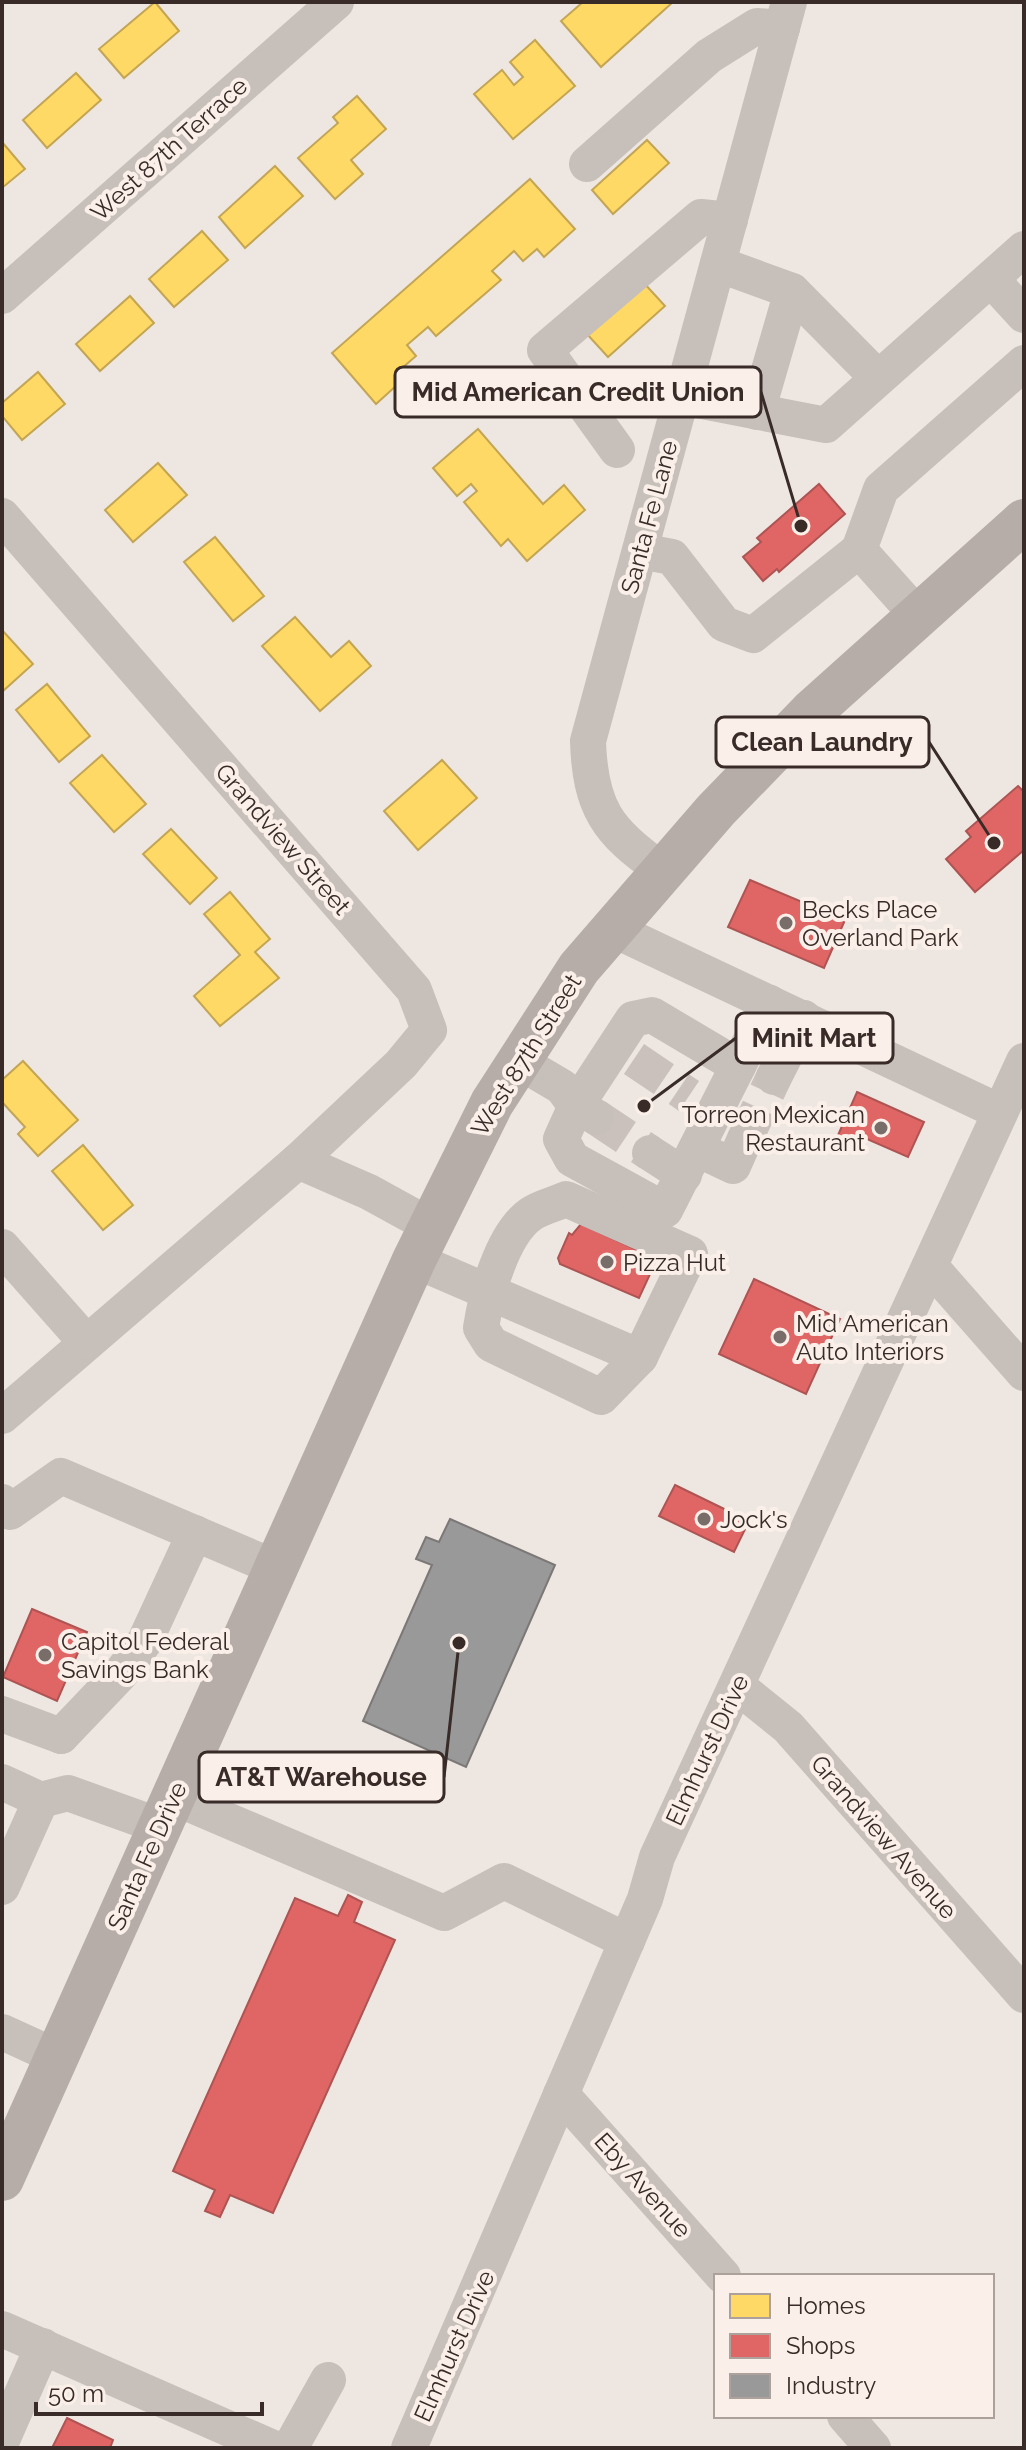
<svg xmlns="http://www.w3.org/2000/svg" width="1026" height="2450" viewBox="0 0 1026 2450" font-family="Raleway,sans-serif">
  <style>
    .homes { fill: #ffd966; stroke: #c3a553; stroke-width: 2 }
    .shops { fill: #e06666; stroke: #ae5453; stroke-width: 2 }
    .industry { fill: #999; stroke: #7c7877; stroke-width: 2 }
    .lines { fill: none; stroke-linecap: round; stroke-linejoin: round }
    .minor-tunnel { stroke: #cac1bc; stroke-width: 36; stroke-dasharray: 36 18; stroke-linecap: butt }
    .minor { stroke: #c7bfba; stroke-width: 36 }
    .major { stroke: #b6ada9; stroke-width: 44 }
    .poi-dot { fill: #786d69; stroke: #fbf0e9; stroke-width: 3 }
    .labels { text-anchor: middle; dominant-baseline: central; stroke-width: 8; stroke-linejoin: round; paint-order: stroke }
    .street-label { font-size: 24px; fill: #382b28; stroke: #fbf0e9 }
    .poi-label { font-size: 24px; fill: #382b28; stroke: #fbf0e9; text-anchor: start }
    .leader { fill: none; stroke: #382b28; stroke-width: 3 }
    .callout-dot { fill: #382b28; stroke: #fbf0e9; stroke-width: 3 }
    .callout { fill: #fbf0e9; stroke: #382b28; stroke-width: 3 }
    .callout-label { font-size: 26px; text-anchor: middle; font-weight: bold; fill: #382b28 }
  </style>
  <rect width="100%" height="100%" fill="#eee7e1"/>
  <g class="homes">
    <path d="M155 2 179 31 124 78 99 49Z"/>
    <path d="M583 2H673L601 67 561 21Z"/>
    <path d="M535 40 575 86 513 139 474 94 502 70 514 85 523 77 510 62Z"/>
    <path d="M76 73 101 100 47 148 23 120Z"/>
    <path d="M357 96 386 129 351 160 363 174 335 199 298 158 338 123 333 117Z"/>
    <path d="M647 140 669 163 613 214 592 190Z"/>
    <path d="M2 142 25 169 2 188Z"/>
    <path d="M275 166 303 196 245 248 219 217Z"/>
    <path d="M530 179 575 229 544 257 537 249 523 261 514 251 492 271 501 280 436 336 428 327 407 345 416 356 401 369 407 376 376 404 332 353Z"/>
    <path d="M202 231 228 260 174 307 149 279Z"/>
    <path d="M643 282 665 306 608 357 586 333Z"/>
    <path d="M130 296 154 323 100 371 76 344Z"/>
    <path d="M38 372 65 404 22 440 2 416V403Z"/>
    <path d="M478 429 543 504 564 485 585 510 527 561 508 539 501 546 464 502 477 491 471 484 457 496 433 468Z"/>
    <path d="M158 463 187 495 133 542 105 510Z"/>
    <path d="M215 537 264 596 233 621 184 562Z"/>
    <path d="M295 617 331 657 349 641 371 666 320 711 262 646Z"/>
    <path d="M2 630 33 664 3 691 2 690Z"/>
    <path d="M47 684 90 736 59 762 16 710Z"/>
    <path d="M102 755 146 804 114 832 70 783Z"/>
    <path d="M442 760 477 798 418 850 384 811Z"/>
    <path d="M171 829 217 878 190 904 143 854Z"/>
    <path d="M230 892 270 939 255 952 279 978 220 1026 194 996 240 955 204 914Z"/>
    <path d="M23 1061 78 1120 38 1156 18 1134 25 1127 2 1102V1080Z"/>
    <path d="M83 1145 133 1205 103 1230 52 1171Z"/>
  </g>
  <g class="shops">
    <path d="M819 484 845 514 779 572 777 569 763 581 743 557 761 542 757 538Z"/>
    <path d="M1018 786 1024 792V850L975 892 946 859 971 837 966 831Z"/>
    <path d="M750 880 845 920 824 968 728 927Z"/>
    <path d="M857 1092 924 1122 908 1157 858 1135 852 1149 835 1142Z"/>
    <path d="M581 1224 657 1259 639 1298 560 1264 558 1258 569 1233 572 1235Z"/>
    <path d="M754 1279 840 1319 806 1394 719 1354Z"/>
    <path d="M675 1485 749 1521 734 1552 659 1516Z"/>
    <path d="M32 1609 87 1632 57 1701 3 1677Z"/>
    <path d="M348 1895 362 1902 354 1922 395 1940 273 2213 230 2195 220 2217 205 2211 215 2190 173 2171 295 1898 338 1916Z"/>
    <path d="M67 2418 113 2440 110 2448H52Z"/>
  </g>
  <path class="industry" d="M450 1519 555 1565 466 1767 363 1721 432 1565 416 1559 426 1537 439 1542Z"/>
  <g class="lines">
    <g class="minor-tunnel">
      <path d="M634 1059 689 1096"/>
      <path d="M596 1117 650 1153"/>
      <path d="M744 1141 774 1077"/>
    </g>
    <g class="minor">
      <path d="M587 164 709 56 757 26 782 28"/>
      <path d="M718 264 792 291 878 378"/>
      <path d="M991 279 1024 315"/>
      <path d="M2 296 336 2"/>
      <path d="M682 397 826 425 1024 249"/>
      <path d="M757 412 792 291"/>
      <path d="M617 450 545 350 701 217 730 220"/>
      <path d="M2 516 414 990 429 1030 401 1064 298 1161 2 1416"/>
      <path d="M640 551 672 557 724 624 753 635 859 550"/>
      <path d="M918 616 859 550 881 489 1024 363"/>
      <path d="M661 869C607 832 590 807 588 741L789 2"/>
      <path d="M610 928 1000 1112"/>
      <path d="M518 1061 562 1087 576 1106 633 1019 652 1015 738 1066 770 1003"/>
      <path d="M774 1077 804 1018"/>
      <path d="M596 1117 576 1106 561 1139 572 1159 665 1210 738 1066"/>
      <path d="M697 1149 733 1166 744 1141"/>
      <path d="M650 1153 684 1175"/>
      <path d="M298 1161 369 1192 429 1225"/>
      <path d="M566 1199 690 1254 640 1357 601 1397 491 1344 481 1328C486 1295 502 1234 531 1214 541 1207 556 1204 566 1199Z"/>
      <path d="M2 1247 86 1342"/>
      <path d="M414 1260 640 1357"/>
      <path d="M930 1266 1024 1373"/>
      <path d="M2 1502 10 1512 61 1476 276 1568"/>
      <path d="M737 1686 788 1727 1024 1995"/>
      <path d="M2 1714 61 1736"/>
      <path d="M61 1736 121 1673 145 1641 195 1533"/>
      <path d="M2 1782 41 1800 2 1887"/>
      <path d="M173 1797 444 1913 504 1881 627 1941"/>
      <path d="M41 1800 68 1793 160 1826"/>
      <path d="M2 2032 57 2057"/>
      <path d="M561 2094 723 2276"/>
      <path d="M2 2329 273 2448"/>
      <path d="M845 2416 873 2448"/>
      <path d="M2 2440 43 2346"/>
      <path d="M290 2448 328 2380"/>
      <path d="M409 2448 645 1899 657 1857 1024 1061"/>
    </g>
    <path class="major" d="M2 2179 414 1260 492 1103 579 968 716 810 811 712 1024 521"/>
  </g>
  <g class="poi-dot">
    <circle cx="786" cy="923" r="8"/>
    <circle cx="881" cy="1128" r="8"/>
    <circle cx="607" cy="1262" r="8"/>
    <circle cx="780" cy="1337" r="8"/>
    <circle cx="704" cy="1519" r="8"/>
    <circle cx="45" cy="1655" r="8"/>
  </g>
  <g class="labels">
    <g class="street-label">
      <text transform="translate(169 149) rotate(-42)">West 87th Terrace</text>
      <text transform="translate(649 517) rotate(-75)">Santa Fe Lane</text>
      <text transform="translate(283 839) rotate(49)">Grandview Street</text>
      <text transform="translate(526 1055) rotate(-58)">West 87th Street</text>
      <text transform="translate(707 1750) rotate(-65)">Elmhurst Drive</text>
      <text transform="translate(884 1837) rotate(49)">Grandview Avenue</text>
      <text transform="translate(147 1856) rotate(-66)">Santa Fe Drive</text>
      <text transform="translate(643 2185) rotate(48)">Eby Avenue</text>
      <text transform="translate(454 2346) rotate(-66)">Elmhurst Drive</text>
    </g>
    <g class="poi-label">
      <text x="802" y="909">Becks Place<tspan x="802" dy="28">Overland Park</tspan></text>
      <text x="865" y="1114" text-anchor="end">Torreon Mexican<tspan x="865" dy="28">Restaurant</tspan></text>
      <text x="623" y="1262">Pizza Hut</text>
      <text x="796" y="1323">Mid American<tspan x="796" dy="28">Auto Interiors</tspan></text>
      <text x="720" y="1519">Jock's</text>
      <text x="61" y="1641">Capitol Federal<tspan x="61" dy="28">Savings Bank</tspan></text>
    </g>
  </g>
  <path class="leader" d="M801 526L761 392M994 843L929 742M644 1106L736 1038M459 1643L444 1777"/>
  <g class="callout-dot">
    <circle cx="801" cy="526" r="8"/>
    <circle cx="994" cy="843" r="8"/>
    <circle cx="644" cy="1106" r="8"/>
    <circle cx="459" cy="1643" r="8"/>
  </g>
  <g class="callout">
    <rect x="395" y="367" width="366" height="50" rx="8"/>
    <rect x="716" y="717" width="213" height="50" rx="8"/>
    <rect x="736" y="1013" width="157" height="50" rx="8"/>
    <rect x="199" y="1752" width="245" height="50" rx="8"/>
  </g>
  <g class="callout-label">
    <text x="578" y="401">Mid American Credit Union</text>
    <text x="822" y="751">Clean Laundry</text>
    <text x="814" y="1047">Minit Mart</text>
    <text x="321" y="1786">AT&amp;T Warehouse</text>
  </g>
  <rect width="1026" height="2450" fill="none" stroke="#382b28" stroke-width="8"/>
  <rect x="714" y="2274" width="280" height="144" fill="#fbf0e9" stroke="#ada19c" stroke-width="2"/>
  <rect x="730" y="2294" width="40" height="24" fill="#ffd966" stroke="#ada19c" stroke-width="2"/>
  <text x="786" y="2314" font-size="24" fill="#382b28">Homes</text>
  <rect x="730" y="2334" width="40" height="24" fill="#e06666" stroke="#ada19c" stroke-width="2"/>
  <text x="786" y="2354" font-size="24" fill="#382b28">Shops</text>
  <rect x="730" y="2374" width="40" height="24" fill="#999999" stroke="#ada19c" stroke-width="2"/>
  <text x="786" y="2394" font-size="24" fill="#382b28">Industry</text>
  <path d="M36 2402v12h226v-12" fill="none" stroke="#382b28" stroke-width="4"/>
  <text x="48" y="2402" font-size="24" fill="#382b28" stroke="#fbf0e9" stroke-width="6" paint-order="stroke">50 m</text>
</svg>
